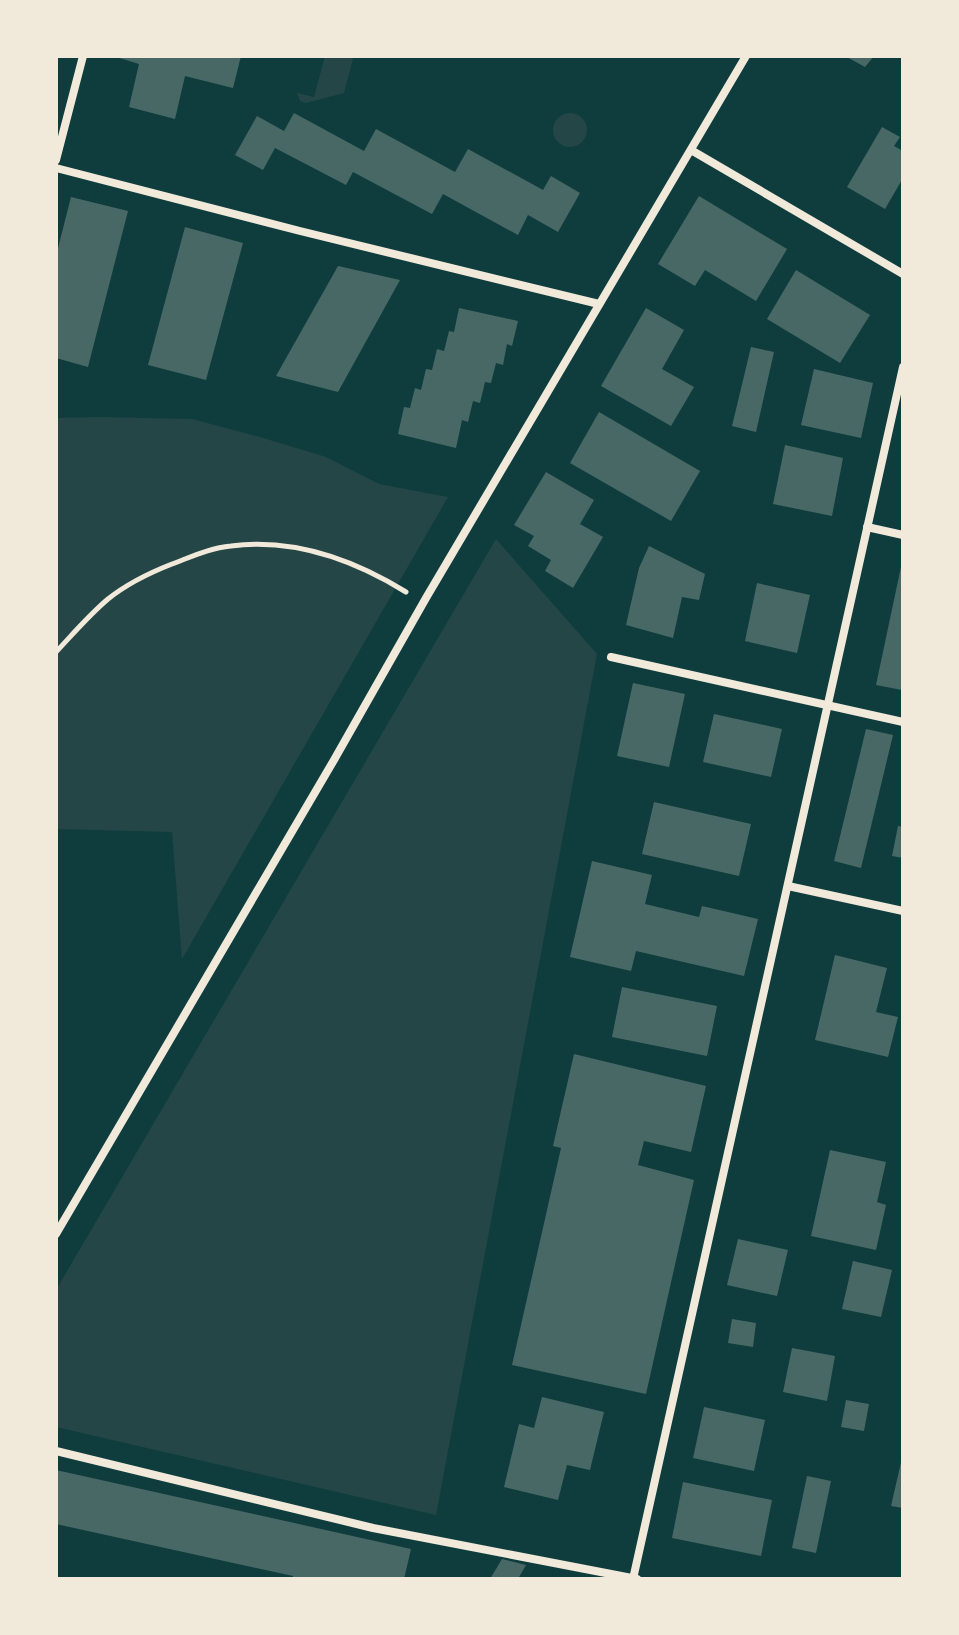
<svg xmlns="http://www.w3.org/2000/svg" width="959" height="1635" viewBox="0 0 959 1635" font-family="Merriweather,serif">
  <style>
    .green { fill: #244646 }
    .building { fill: #486865 }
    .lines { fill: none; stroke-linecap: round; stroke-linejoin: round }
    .path { stroke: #f1e9da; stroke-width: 5 }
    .minor { stroke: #f1e9da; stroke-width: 8 }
  </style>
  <rect width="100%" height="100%" fill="#0f3d3e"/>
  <g class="green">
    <path d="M325 56H349L353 59 344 93 306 103 300 101 297 93 314 97Z"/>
    <circle cx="570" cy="130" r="17"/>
    <path d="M98 417 192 419 260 437 326 457 379 484 448 497 182 959 172 832 56 829V418Z"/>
    <path d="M496 539 597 654 436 1515 56 1427V1290Z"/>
  </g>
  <g class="building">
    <path d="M113 56H241L233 88 185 76 175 119 129 107 139 64Z"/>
    <path d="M845 56H874L865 67Z"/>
    <path d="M294 113 364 151 376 129 455 172 468 149 543 190 551 176 580 193 558 232 528 215 518 235 443 194 432 214 353 172 346 185 275 148 263 170 235 155 257 116 284 131Z"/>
    <path d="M882 127 900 137 894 146 903 151V178L885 209 847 187Z"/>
    <path d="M699 196 787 249 756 301 705 270 695 286 658 264Z"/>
    <path d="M71 197 128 211 88 367 56 358V256Z"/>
    <path d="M185 227 243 243 206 380 148 365Z"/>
    <path d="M338 266 400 280 338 392 276 376Z"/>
    <path d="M796 270 870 315 840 363 767 319Z"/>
    <path d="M459 308 518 321 512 346 507 344 503 365 496 363 491 383 485 382 480 403 473 401 468 422 462 420 456 448 398 434 404 407 410 408 415 388 421 390 426 369 432 370 437 349 444 351 449 331 454 332Z"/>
    <path d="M646 308 684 330 662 369 694 387 671 426 601 386Z"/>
    <path d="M751 347 774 352 756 432 732 426Z"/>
    <path d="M814 369 873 383 861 438 801 425Z"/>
    <path d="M599 412 700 471 671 521 570 463Z"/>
    <path d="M785 445 843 458 832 516 773 504Z"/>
    <path d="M546 472 594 500 580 524 603 537 573 588 545 571 551 560 528 546 534 536 514 525Z"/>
    <path d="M649 546 705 574 699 600 682 597 673 638 626 625 639 568Z"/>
    <path d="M902 562H903L902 690 876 685Z"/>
    <path d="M757 583 810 595 797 653 745 641Z"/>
    <path d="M633 683 685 694 669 767 617 756Z"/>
    <path d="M714 714 782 729 771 777 703 762Z"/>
    <path d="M866 729 893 735 861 868 834 861Z"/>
    <path d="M654 802 751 824 739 876 642 854Z"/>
    <path d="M898 826 903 827V858L892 856Z"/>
    <path d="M592 861 652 875 645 904 699 917 702 906 758 919 744 976 636 951 631 971 570 957Z"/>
    <path d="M835 955 887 968 876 1012 898 1017 888 1057 815 1040Z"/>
    <path d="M622 987 717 1006 707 1056 612 1037Z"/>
    <path d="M574 1054 706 1086 691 1152 644 1141 638 1165 694 1180 646 1394 512 1365 561 1148 553 1146Z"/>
    <path d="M830 1150 886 1162 877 1202 886 1205 876 1250 811 1236Z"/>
    <path d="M738 1239 788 1250 777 1296 727 1285Z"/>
    <path d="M853 1261 892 1270 881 1317 842 1309Z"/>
    <path d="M732 1319 756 1323 753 1347 728 1343Z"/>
    <path d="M792 1348 835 1356 827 1401 783 1392Z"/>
    <path d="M542 1397 604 1412 590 1470 567 1465 558 1500 504 1487 519 1424 534 1428Z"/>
    <path d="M846 1400 869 1404 864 1431 841 1427Z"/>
    <path d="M704 1407 765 1420 754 1471 693 1458Z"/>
    <path d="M902 1458H903V1508L891 1506Z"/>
    <path d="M56 1470 411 1549 404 1579H293V1576L56 1524Z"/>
    <path d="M807 1476 831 1481 816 1553 792 1548Z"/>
    <path d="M683 1482 772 1500 761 1556 672 1538Z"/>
    <path d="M502 1559 526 1565 518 1579H490Z"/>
  </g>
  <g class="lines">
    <path class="path" d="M56 652C73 634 89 615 108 599 128 583 149 573 172 564 191 557 210 548 231 546 293 538 354 560 406 592"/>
    <g class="minor">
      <path d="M691 150 903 274"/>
      <path d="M56 160 83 56"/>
      <path d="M56 168 300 231 599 304"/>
      <path d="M867 527 903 535"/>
      <path d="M611 657 903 722"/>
      <path d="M788 886 903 911"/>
      <path d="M56 1234 334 760 426 598 746 56"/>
      <path d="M56 1451 373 1528 637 1579"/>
      <path d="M633 1579 903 367"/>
    </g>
  </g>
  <rect width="959" height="1635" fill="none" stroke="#f1e9da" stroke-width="116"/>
</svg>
